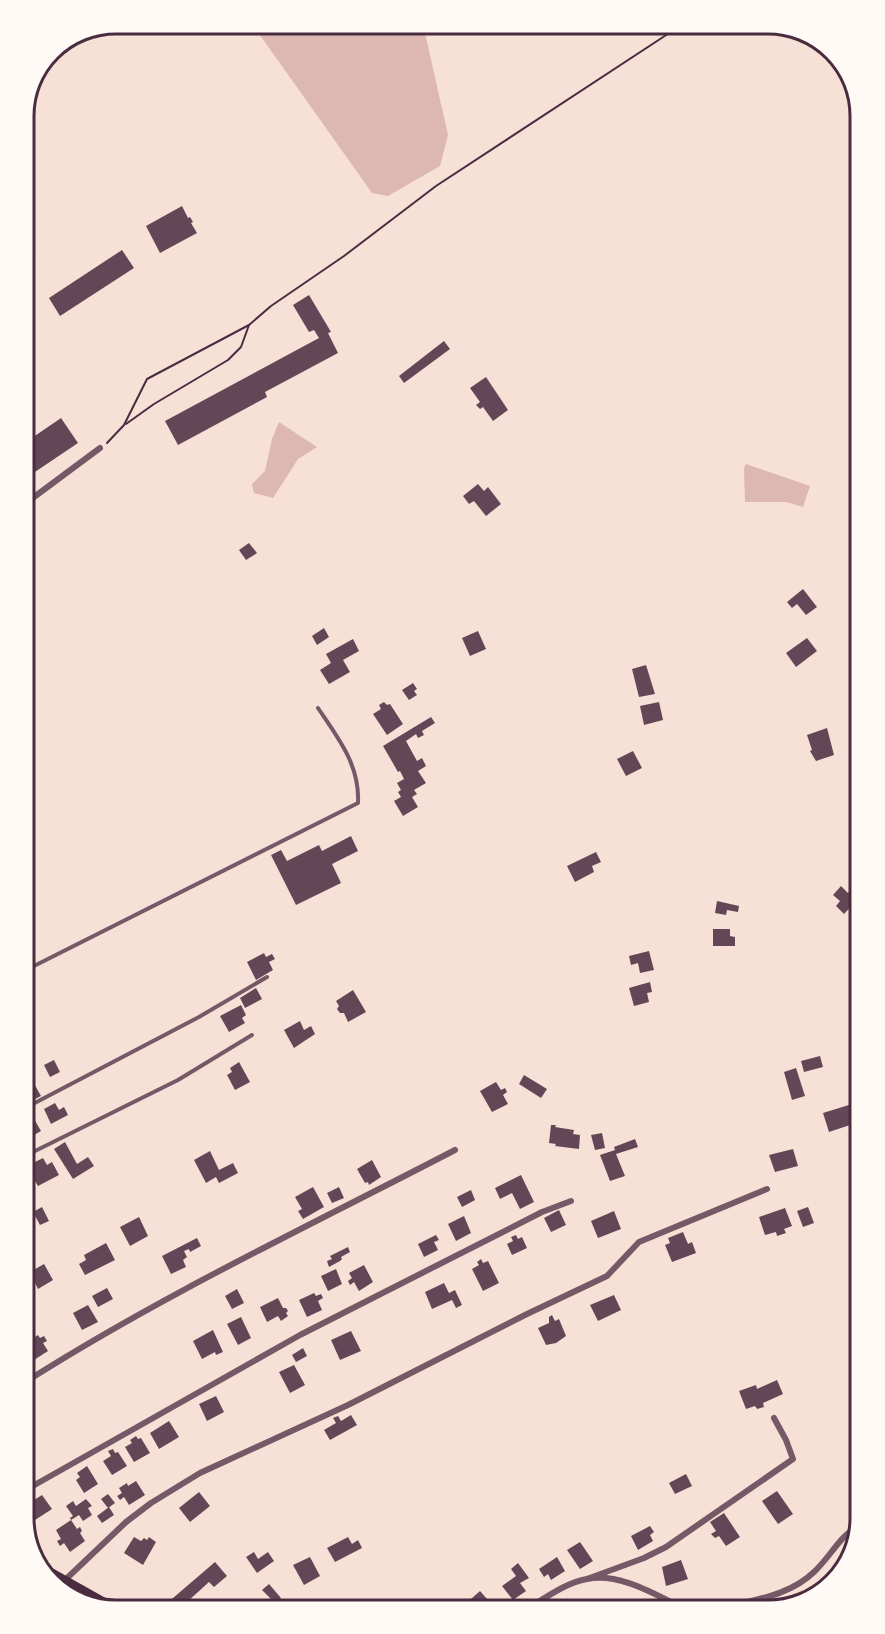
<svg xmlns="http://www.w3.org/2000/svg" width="885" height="1634" viewBox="0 0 885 1634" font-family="'Source Sans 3',sans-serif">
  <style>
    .water { fill: #dcb8b0 }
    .building { fill: #644757 }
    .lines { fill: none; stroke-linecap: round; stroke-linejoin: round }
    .path { stroke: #4a2c40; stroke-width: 2 }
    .service { stroke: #755966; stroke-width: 4 }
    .minor { stroke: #755966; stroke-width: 6 }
    .secondary { stroke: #4a2c40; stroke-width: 10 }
    .rim { fill: none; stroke: #4a2c40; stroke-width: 3 }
  </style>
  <rect width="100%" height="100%" fill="#f7e1d7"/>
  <g class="water">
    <path d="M252 24H423L448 135 440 166 388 196 372 193Z"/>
    <path d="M279 422 317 447 298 459 273 498 254 493 252 484 265 471 272 439Z"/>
    <path d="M746 464 810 486 803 507 786 502H745L744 468Z"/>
  </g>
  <g class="building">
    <path d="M182 206 188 218 190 217 193 222 191 223 197 233 160 253 146 226Z"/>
    <path d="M122 250 134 268 60 316 49 298Z"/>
    <path d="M309 295 331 332 328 333 338 353 265 392 267 397 178 445 165 421 319 338 314 330 309 332 293 305Z"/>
    <path d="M444 341 450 349 404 383 399 376Z"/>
    <path d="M486 377 508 410 493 421 483 407 480 409 476 405 480 402 470 388Z"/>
    <path d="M61 418 78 443 26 478V442Z"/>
    <path d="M478 484 484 491 488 487 501 504 486 516 474 501 469 504 463 496Z"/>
    <path d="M249 543 257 553 246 560 239 550Z"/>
    <path d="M803 589 817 607 806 615 797 604 792 608 787 602Z"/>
    <path d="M324 628 329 637 317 645 312 636Z"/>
    <path d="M478 631 486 649 470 656 462 638Z"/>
    <path d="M807 638 817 651 796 667 786 653Z"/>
    <path d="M353 639 359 651 343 660 350 672 329 684 320 670 331 663 326 654Z"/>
    <path d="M646 665 655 694 639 697 632 669Z"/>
    <path d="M413 683 417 689 414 691 417 695 409 700 402 690Z"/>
    <path d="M384 702 387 705 390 704 403 724 387 735 373 714 381 709 379 705Z"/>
    <path d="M659 702 663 720 644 725 640 706Z"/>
    <path d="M431 717 435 723 422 731 424 735 418 738 416 734 406 741 417 761 422 758 426 766 418 771 426 783 414 790 417 794 412 797 418 807 403 816 394 801 401 797 398 792 401 790 397 783 404 779 400 771 398 772 383 746Z"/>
    <path d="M827 728 834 755 816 761 810 751 812 750 807 735Z"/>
    <path d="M633 751 642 768 626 776 617 759Z"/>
    <path d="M351 836 358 851 332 864 341 883 296 905 271 855 281 850 287 861 319 845 322 851Z"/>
    <path d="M596 852 601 862 592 866 594 872 575 882 567 866Z"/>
    <path d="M841 886 848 893 850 891 857 900 844 914 836 906 840 901 833 895Z"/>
    <path d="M717 901 739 906 738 912 727 910 726 915 715 913Z"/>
    <path d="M713 929H730V936L735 937V946H713Z"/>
    <path d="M649 951 654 970 640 973 638 963 631 965 629 956Z"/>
    <path d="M264 953 266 957 272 954 275 959 269 962 273 970 256 980 247 962Z"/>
    <path d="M650 982 652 992 647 993 649 1002 634 1006 629 988Z"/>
    <path d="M256 988 262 999 245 1008 240 998Z"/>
    <path d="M353 990 366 1012 348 1022 344 1013H340L337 1009 339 1006 336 1001Z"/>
    <path d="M241 1005 246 1015 242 1018 245 1023 229 1032 220 1016Z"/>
    <path d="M300 1021 304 1030 311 1026 315 1034 294 1048 284 1030Z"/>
    <path d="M820 1056 823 1067 804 1072 801 1061Z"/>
    <path d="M54 1060 60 1072 50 1077 44 1065Z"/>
    <path d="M239 1062 250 1082 235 1090 227 1075 232 1072 230 1068Z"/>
    <path d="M796 1068 805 1096 792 1100 784 1072Z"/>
    <path d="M524 1075 547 1089 541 1098 519 1084Z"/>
    <path d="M32 1080 41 1096 29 1102V1082Z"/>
    <path d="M496 1082 501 1090 505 1088 507 1092 503 1095 508 1104 492 1112 480 1091Z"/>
    <path d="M55 1103 59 1110 64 1107 68 1115 51 1124 44 1109Z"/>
    <path d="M852 1104 859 1122 829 1132 823 1113Z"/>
    <path d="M33 1117 41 1131 29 1138V1119Z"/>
    <path d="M551 1125H556L555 1127 574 1130 573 1134 580 1135 579 1149 555 1146 556 1144 549 1143Z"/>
    <path d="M602 1133 605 1148 595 1150 591 1135Z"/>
    <path d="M635 1139 638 1147 616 1154 625 1176 610 1181 600 1155 615 1150 614 1147Z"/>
    <path d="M65 1142 77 1164 88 1157 94 1166 73 1179 54 1149Z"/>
    <path d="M793 1149 798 1166 775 1172 769 1155Z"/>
    <path d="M210 1151 219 1170 233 1163 238 1173 219 1183 216 1177 206 1183 194 1160Z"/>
    <path d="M43 1158 47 1165 52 1162 59 1175 38 1186 29 1171V1165Z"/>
    <path d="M372 1160 381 1177 369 1185 368 1182 365 1183 357 1169Z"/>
    <path d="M521 1175 534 1202 520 1209 512 1193 500 1199 495 1188Z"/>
    <path d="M313 1187 324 1207 303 1219 298 1211 302 1209 295 1197Z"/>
    <path d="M339 1187 344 1198 332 1203 327 1193Z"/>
    <path d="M471 1190 475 1200 462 1207 457 1197Z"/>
    <path d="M42 1207 49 1221 40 1225 33 1212Z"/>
    <path d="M808 1207 814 1223 803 1227 797 1211Z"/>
    <path d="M785 1208 792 1226 784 1229 786 1233 777 1236 776 1232 765 1235 759 1217Z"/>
    <path d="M559 1210 566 1225 551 1232 544 1218Z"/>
    <path d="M614 1211 621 1229 598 1238 591 1221Z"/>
    <path d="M464 1216 471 1233 456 1241 448 1224Z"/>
    <path d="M139 1217 148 1236 130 1246 120 1227Z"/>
    <path d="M683 1232 688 1244 692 1242 696 1253 672 1262 665 1245 670 1243 668 1238Z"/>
    <path d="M436 1235 439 1240 434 1242 438 1250 424 1257 418 1244Z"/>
    <path d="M516 1235 518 1239 522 1237 527 1248 512 1255 507 1244 513 1241 511 1237Z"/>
    <path d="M197 1238 201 1246 190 1252 189 1249 184 1251 187 1257 183 1260 186 1267 171 1274 162 1256Z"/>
    <path d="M106 1243 115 1260 85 1275 79 1264 86 1260 84 1255Z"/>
    <path d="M348 1247 350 1252 341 1257 342 1259 340 1261 329 1267 327 1261 332 1259 330 1256Z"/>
    <path d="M481 1259 483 1263 488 1261 499 1283 483 1291 472 1269 479 1265 477 1262Z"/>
    <path d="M44 1264 53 1280 38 1289 30 1272Z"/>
    <path d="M364 1265 373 1282 359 1291 354 1282 350 1285 348 1281 352 1278 349 1273Z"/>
    <path d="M336 1269 342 1284 328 1291 321 1276Z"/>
    <path d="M444 1283 449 1293 455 1290 462 1305 456 1308 452 1300 432 1309 425 1292Z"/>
    <path d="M107 1288 113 1299 98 1307 92 1296Z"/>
    <path d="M237 1289 244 1303 232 1309 225 1296Z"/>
    <path d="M314 1293 316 1296 321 1294 323 1298 318 1301 322 1310 307 1317 299 1300Z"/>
    <path d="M614 1295 621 1310 598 1321 590 1305Z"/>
    <path d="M278 1298 283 1308H286L288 1311 286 1313 288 1316 281 1321 278 1316 267 1322 260 1307Z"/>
    <path d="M88 1305 98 1322 82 1330 73 1313Z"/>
    <path d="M552 1315 555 1321 559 1319 566 1336 556 1343 546 1345 538 1328 549 1323V1317Z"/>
    <path d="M241 1317 251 1338 238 1345 227 1324Z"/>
    <path d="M213 1330 223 1352 216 1355 215 1352 202 1359 193 1341Z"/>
    <path d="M351 1331 361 1351 340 1360 331 1340Z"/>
    <path d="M38 1335 40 1338 44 1336 47 1341 43 1343 48 1351 34 1360 30 1354V1340Z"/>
    <path d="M303 1348 307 1356 296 1362 292 1355Z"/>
    <path d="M294 1365 305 1385 290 1393 279 1372Z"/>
    <path d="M777 1380 783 1394 763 1403 764 1407 757 1409 755 1406 746 1409 739 1391 756 1385 757 1389Z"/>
    <path d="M216 1396 224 1412 207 1421 199 1404Z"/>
    <path d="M351 1415 357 1425 330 1440 324 1430 336 1423 333 1418 338 1416 341 1421Z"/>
    <path d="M169 1421 179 1437 159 1449 150 1433Z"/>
    <path d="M136 1436 138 1439 141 1438 150 1453 134 1462 125 1447 132 1443 130 1440Z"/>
    <path d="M113 1449 115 1453 118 1452 127 1466 112 1475 103 1461 111 1456 108 1451Z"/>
    <path d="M87 1466 98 1484 84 1493 76 1480 80 1477 77 1473Z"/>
    <path d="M686 1474 692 1486 675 1494 669 1483Z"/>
    <path d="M136 1481 145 1495 129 1505 124 1497 120 1500 117 1496 122 1493 119 1488 127 1483 128 1486Z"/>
    <path d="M777 1491 793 1514 778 1524 762 1501Z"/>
    <path d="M199 1492 210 1506 190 1522 179 1508Z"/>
    <path d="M108 1494 115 1503 108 1508 101 1499Z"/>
    <path d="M42 1495 52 1509 35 1520 31 1513V1502Z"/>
    <path d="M86 1499 92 1506 88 1508 92 1515 83 1521 79 1515 71 1520 70 1518 73 1516 66 1506 73 1501 76 1506Z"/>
    <path d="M109 1507 114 1515 102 1523 97 1516Z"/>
    <path d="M724 1513 740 1537 726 1546 719 1536 715 1538 711 1534 716 1531 710 1522Z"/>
    <path d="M71 1520 77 1529 80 1527 82 1531 80 1533 85 1541 70 1552 64 1543 60 1546 57 1541 61 1539 56 1530Z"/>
    <path d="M650 1526 654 1532 650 1535 653 1541 638 1550 631 1536Z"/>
    <path d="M134 1537 141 1541 144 1538 147 1540 149 1537 156 1542 143 1565 124 1553Z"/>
    <path d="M348 1537 352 1544 358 1540 362 1548 335 1562 327 1548Z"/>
    <path d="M580 1542 593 1561 580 1569 567 1550Z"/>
    <path d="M254 1552 258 1559 268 1552 274 1561 257 1573 246 1557Z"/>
    <path d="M310 1557 320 1576 304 1585 293 1565Z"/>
    <path d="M557 1557 565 1571 551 1580 548 1574 544 1577 539 1569Z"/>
    <path d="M681 1560 688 1579 666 1586 662 1567Z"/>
    <path d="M215 1562 227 1576 214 1587 209 1582 187 1602 193 1609H170L166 1604Z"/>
    <path d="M518 1563 529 1578 520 1583 526 1591 513 1600 502 1586 516 1576 511 1569Z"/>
    <path d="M269 1584 281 1598 275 1603 262 1590Z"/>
    <path d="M480 1591 488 1600 481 1606H463Z"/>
  </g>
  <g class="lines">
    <g class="path">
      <path d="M126 424 154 404 228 360 241 347 249 325"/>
      <path d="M107 443 124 425 147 379 249 325 271 306 344 256 436 186 683 24"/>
    </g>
    <g class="service">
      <path d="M28 969 358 803C360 765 338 738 318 708"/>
      <path d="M29 1106 199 1017 267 977"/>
      <path d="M29 1154 178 1080 252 1035"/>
    </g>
    <g class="minor">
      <path d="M26 503 100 448"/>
      <path d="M30 1379C166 1293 313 1224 455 1150"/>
      <path d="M31 1487 300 1335 542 1212 571 1201"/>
      <path d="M587 1579 644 1558 666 1547 793 1459 786 1440 774 1418"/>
      <path d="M65 1580 126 1522 151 1503 200 1473 348 1405 527 1314 607 1276 639 1242 767 1189"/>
      <path d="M743 1603C769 1597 794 1591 814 1572 830 1557 840 1536 859 1525"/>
      <path d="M532 1606C548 1596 568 1582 587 1579 617 1573 649 1591 675 1604"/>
    </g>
    <path class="secondary" d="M44 1569 117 1610"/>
  </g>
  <path d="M0 0H885V1634H0ZM116 34H768A82 82 0 0 1 850 116V1518A82 82 0 0 1 768 1600H116A82 82 0 0 1 34 1518V116A82 82 0 0 1 116 34Z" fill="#fffaf5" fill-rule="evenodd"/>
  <path class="rim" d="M116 34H768A82 82 0 0 1 850 116V1518A82 82 0 0 1 768 1600H116A82 82 0 0 1 34 1518V116A82 82 0 0 1 116 34Z"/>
</svg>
